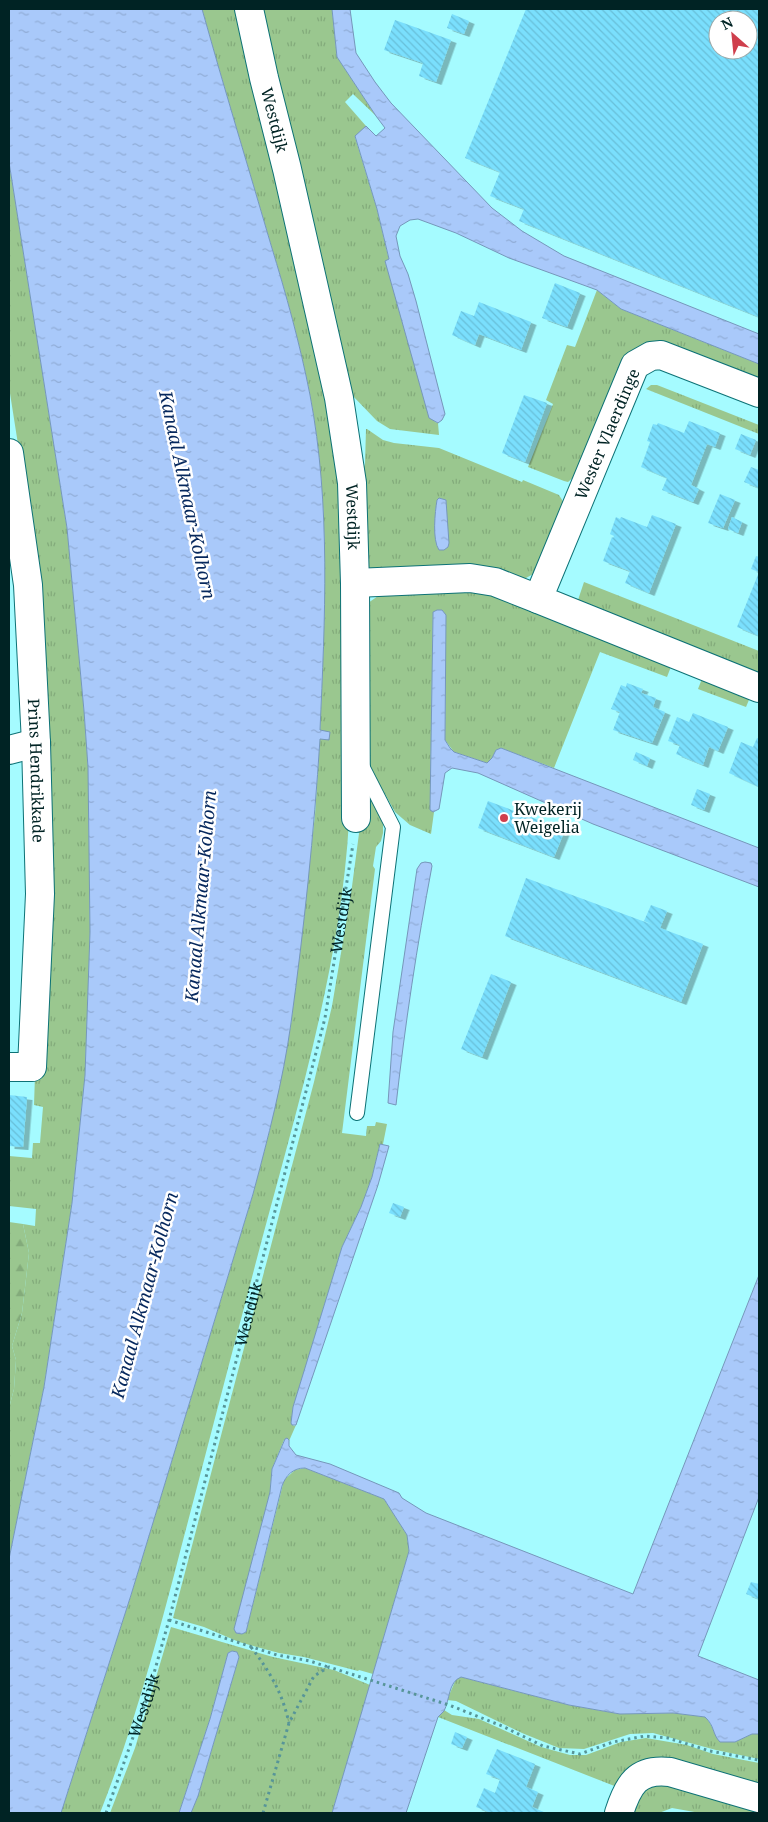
<svg xmlns="http://www.w3.org/2000/svg" width="768" height="1822" viewBox="0 0 768 1822" font-family="'Noto Serif',serif">
  <style>
    .grass { fill: url(#grass-tufts); fill-rule: evenodd }
    .forest { fill: url(#forest-firs) }
    .water { fill: url(#water-ripples); stroke: #7697ba }
    .building { fill: url(#building-back-hatch); fill-rule: evenodd; filter: url(#shadow) }
    .lines { fill: none; stroke-linecap: round; stroke-linejoin: round }
    .service-casing { stroke: #0d7276; stroke-width: 16 }
    .minor-casing { stroke: #0d7276; stroke-width: 30 }
    .path { stroke: #579598; stroke-width: 3; stroke-dasharray: 2.5 4; stroke-linecap: butt }
    .service { stroke: #fff; stroke-width: 14 }
    .minor { stroke: #fff; stroke-width: 28 }
    .poi-dot { fill: #cf3f4d; stroke: #fff; stroke-width: 2 }
    .labels { text-anchor: middle; dominant-baseline: central; stroke-width: 5; stroke-linejoin: round; paint-order: stroke }
    .street-label { font-size: 16px; fill: #002324; stroke: #fff }
    .poi-label { font-size: 16px; fill: #002324; stroke: #fff; text-anchor: start }
    .water-label { font-size: 18px; font-style: italic; fill: #06285d; stroke: #fff }
  </style>
  <defs>
    <pattern id="grass-tufts" width="24" height="20" patternUnits="userSpaceOnUse" patternTransform="scale(1.25)"><rect width="24" height="20" fill="#9ac78f"/><path d="M3 7l-1-3M5 7V3M7 7l1-3M15 17l-1-3M17 17v-4M19 17l1-3" fill="none" stroke="#83ab7b"/></pattern>
    <pattern id="forest-firs" width="22" height="20" patternUnits="userSpaceOnUse" patternTransform="scale(1.25)"><rect width="22" height="20" fill="#9ac78f"/><path d="M5 1l3.5 6h-7zM16 11l3.5 6h-7z" fill="#83ab7b"/></pattern>
    <pattern id="water-ripples" width="26" height="14" patternUnits="userSpaceOnUse" patternTransform="scale(1.25)"><rect width="26" height="14" fill="#a9c9fa"/><path d="M2 4q2-2 4 0t4 0M15 11q2-2 4 0t4 0" fill="none" stroke="#90acd6"/></pattern>
    <pattern id="building-back-hatch" width="6" height="6" patternUnits="userSpaceOnUse" patternTransform="scale(1.25)"><rect width="6" height="6" fill="#7adffd"/><path d="M-1 5l2 2M0 0l6 6M5-1l2 2" fill="none" stroke="#68bfd9"/></pattern>
    <filter id="shadow"><feDropShadow dx="5.5" dy="3" stdDeviation="0" flood-color="#0004"/></filter>
  </defs>
  <rect width="100%" height="100%" fill="#a5fbff"/>
  <g class="grass">
    <path d="M202 9H243L282 171 346 502 349 821C340 979 288 1136 249 1289 226 1375 204 1461 181 1548 158 1637 134 1727 100 1813H61L131 1595 253 1194 270 1129 291 1024 315 815 320 738 329 739 320 731C325 619 331 505 310 395 300 344 286 294 271 245 248 166 224 88 202 9Z"/>
    <path d="M261 9H332L337 57 376 116 353 94 345 102 366 126 355 137 377 209 389 260 385 261 435 422 438 423 439 435 390 429 377 421 351 394Z"/>
    <path d="M9 162 67 528 84 711 88 767 90 932 85 1075 72 1203 44 1387 9 1559V1408L14 1389 16 1360 12 1346 22 1313 29 1253 23 1224 35 1226 36 1209 9 1206V1156L32 1158 33 1143H40L43 1107 34 1105 35 1075H44L47 1030 52 861 51 763 42 616 34 546 9 387Z"/>
    <path d="M597 290 621 309 759 364V381L650 343C635 347 626 355 618 368L575 476 568 482 564 481 528 467 553 404 546 400 567 345 575 347Z"/>
    <path d="M651 385H657L759 425V434L646 389Z"/>
    <path d="M366 429H367L383 440 394 443 439 448 522 482 523 480 559 495 564 503 535 573 526 578 518 579 367 571 362 473 365 464ZM439 498 446 500 448 547 436 545 435 514 437 500Z"/>
    <path d="M584 582 759 651V674L577 603Z"/>
    <path d="M479 590 672 664 667 677 600 652 554 768 501 748 496 750 492 758 487 763 454 752 445 740 446 615 433 612 430 809 434 812 431 834 410 825 395 812 368 764V603L381 594Z"/>
    <path d="M703 676 751 695 746 707 698 689Z"/>
    <path d="M365 788 382 817 383 824V833L381 841 376 847 373 866 375 869 342 1133 366 1136 367 1126H375L376 1122 387 1124 383 1144H380L372 1177 361 1207 342 1247 293 1408 291 1423 294 1426 296 1425 289 1441 284 1440 272 1469 270 1492 236 1633 242 1634 246 1632 284 1480 295 1470 305 1468 384 1499 407 1535 409 1551 373 1674 359 1670 358 1671 304 1657 279 1653 239 1642 204 1627 173 1618 314 1082 332 1006 351 894Z"/>
    <path d="M171 1627 273 1657 334 1670 370 1685 332 1813H191L198 1796 239 1657 237 1652 232 1651 228 1653 210 1719 179 1813H110L135 1748Z"/>
    <path d="M461 1677 569 1705 620 1714 673 1713 705 1717C713 1725 714 1734 720 1742H735L752 1734H759V1759L716 1750 653 1733 630 1734 584 1749 559 1748 522 1733 456 1701 447 1700 456 1679Z"/>
    <path d="M444 1710 452 1715 479 1719 541 1747 570 1755H586L621 1742 646 1738 687 1745 713 1754 759 1763V1783L664 1759C639 1757 627 1765 617 1787L438 1717Z"/>
    <path d="M664 1783 759 1808V1813H700L672 1808 659 1813H630L646 1786Z"/>
  </g>
  <path class="forest" d="M9 1222 23 1224 29 1253 22 1313 12 1346 16 1360 14 1389 9 1408Z"/>
  <g class="water">
    <path d="M9 9H202C224 88 248 166 271 245 286 294 300 344 310 395 331 505 325 619 320 730L330 732 329 740 320 739C314 833 304 929 291 1023 283 1081 268 1138 253 1194L131 1595 61 1813H9V1559L44 1387 72 1203 85 1075 90 932 88 767 84 711 67 528 9 162Z"/>
    <path d="M332 9H350L356 53 375 82 391 103 492 208 522 231 564 256 759 334V364L621 309 597 290 509 258 456 233 418 219 410 220 400 226 396 236 400 256 408 274 416 301 445 414 442 420 438 423 429 418 385 261 389 259 377 209 355 136 366 126 376 136 385 128 376 116 337 57Z"/>
    <path d="M439 498 446 500 449 543 448 547 444 550H439C432 540 435 512 437 500Z"/>
    <path d="M437 610H442L446 615 445 740 450 748 454 752 487 763 492 758 496 750 501 748 759 848V887L593 824 478 773 452 768 445 773 439 809 433 812 430 810 433 615V612Z"/>
    <path d="M425 862 431 863 432 866C417 945 405 1025 396 1105L388 1103 393 1032 417 869 421 863Z"/>
    <path d="M380 1144 389 1146 378 1185 297 1422 296 1425H292L291 1423 293 1407 342 1247 361 1207 372 1177Z"/>
    <path d="M759 1275V1497L698 1656 759 1680V1734H752L735 1742H720C712 1734 715 1726 705 1717L673 1713 620 1714 569 1705 461 1677C448 1682 450 1700 444 1711 442 1713 440 1715 438 1717L406 1813H332L409 1551 407 1535 384 1499 305 1468C293 1468 286 1475 282 1486L246 1632 242 1634 236 1633 234 1629 270 1492 272 1469 285 1439 287 1438 289 1440V1446L296 1455 330 1464 399 1493 402 1498 426 1513 633 1594Z"/>
    <path d="M232 1651 237 1652 239 1657 198 1796 191 1813H179L210 1719 228 1653Z"/>
  </g>
  <g class="building">
    <path d="M526 9H759V317L519 221 524 209 490 196 500 172 465 158ZM718 20H748V50H718Z"/>
    <path d="M452 14 469 21 464 34 447 28Z"/>
    <path d="M395 20 451 40 436 82 419 76 423 63 384 50Z"/>
    <path d="M555 283 580 293 567 327 542 318Z"/>
    <path d="M479 302 531 322 521 350 479 334 475 345 452 335 461 311 474 316Z"/>
    <path d="M524 395 547 403 525 462 502 453Z"/>
    <path d="M689 421 720 433 715 447 707 444 691 485 699 489 693 502 662 490 667 478 641 467 650 442 647 441 653 424 657 425 658 423 684 433Z"/>
    <path d="M741 434 756 440 750 455 735 449Z"/>
    <path d="M751 467 759 470V488L744 482Z"/>
    <path d="M720 494 735 500 723 528 708 523Z"/>
    <path d="M652 515 676 524 649 593 625 583 630 571 603 561 612 537 613 538 614 536 610 534 616 517 620 519 621 517 647 527Z"/>
    <path d="M732 517 742 522 738 533 728 529Z"/>
    <path d="M756 556 759 557V636L737 627 759 572 751 569Z"/>
    <path d="M627 683 643 689 641 693 656 698 653 707 665 712 652 743 613 730 620 712 611 709 621 685 626 687Z"/>
    <path d="M693 713 728 727 718 751 709 747 703 765 676 754 680 745 668 741 677 717 689 722Z"/>
    <path d="M757 738 759 739V787L729 773 741 742 753 747Z"/>
    <path d="M636 752 650 758 647 766 633 760Z"/>
    <path d="M697 789 710 794 704 810 691 805Z"/>
    <path d="M488 801 565 830 554 857 478 828Z"/>
    <path d="M526 878 656 926 644 921 651 905 667 911 660 928 703 944 681 1002 505 936Z"/>
    <path d="M491 974 511 982 482 1057 461 1049Z"/>
    <path d="M9 1095 27 1097 23 1147 9 1146Z"/>
    <path d="M393 1203 404 1207 400 1217 389 1213Z"/>
    <path d="M751 1582 759 1584V1599L746 1594Z"/>
    <path d="M455 1732 467 1737 462 1748 451 1744Z"/>
    <path d="M497 1749 535 1764 526 1787 538 1792 532 1807 546 1813H491L476 1807 484 1788 495 1793 500 1779 486 1774Z"/>
  </g>
  <g class="lines">
    <defs>
      <path id="service" d="M357 1113 393 827 362 766"/>
      <g id="minor">
        <path id="s2" d="M249 9 264 78 287 169 339 398 352 483 355 583 356 818"/>
        <path d="M759 393 661 355 651 356 635 365 538 599 759 688"/>
        <path id="s3" d="M9 453 28 585 36 743 40 894 32 1067H9"/>
        <path d="M355 583 470 578 495 582 538 599"/>
        <path d="M9 750 36 743"/>
        <path d="M619 1813C628 1785 637 1768 670 1772L759 1798"/>
      </g>
    </defs>
    <use href="#service" class="service-casing"/>
    <use href="#minor" class="minor-casing"/>
    <g class="path">
      <path d="M169 1620 277 1655 310 1661 328 1667"/>
      <path d="M251 1647C270 1672 282 1692 289 1723"/>
      <path id="s1" d="M106 1813 147 1698 169 1620 325 1018 353 844"/>
      <path d="M263 1813 289 1723 314 1676 329 1667 449 1705 502 1726 543 1746 580 1754 613 1742 645 1736 668 1738 710 1751 759 1760"/>
    </g>
    <use href="#service" class="service"/>
    <use href="#minor" class="minor"/>
  </g>
  <circle class="poi-dot" cx="504" cy="818" r="5"/>
  <g class="labels">
    <g class="street-label">
      <text stroke="none"><textPath href="#s2" startOffset="114">Westdijk</textPath></text>
      <text transform="translate(607 434) rotate(-67)">Wester Vlaerdinge</text>
      <text stroke="none"><textPath href="#s2" startOffset="519">Westdijk</textPath></text>
      <text stroke="none"><textPath href="#s3" startOffset="319">Prins Hendrikkade</textPath></text>
      <text stroke="none"><textPath href="#s1" startOffset="924">Westdijk</textPath></text>
      <text stroke="none"><textPath href="#s1" startOffset="519">Westdijk</textPath></text>
      <text stroke="none"><textPath href="#s1" startOffset="114">Westdijk</textPath></text>
    </g>
    <g class="poi-label">
      <text x="514" y="809">Kwekerij<tspan x="514" dy="18">Weigelia</tspan></text>
    </g>
    <g class="water-label">
      <text transform="translate(188 495) rotate(78)">Kanaal Alkmaar-Kolhorn</text>
      <text transform="translate(200 896) rotate(-85)">Kanaal Alkmaar-Kolhorn</text>
      <text transform="translate(144 1295) rotate(-75)">Kanaal Alkmaar-Kolhorn</text>
    </g>
  </g>
  <rect width="768" height="1822" fill="none" stroke="#002324" stroke-width="20"/>
  <g transform="translate(733 35) rotate(333)"><circle r="24" fill="#ffffff" stroke="#99a7a7"/>
  <path d="M0-4L9 19L0 12L-9 19Z" fill="#cf3f4d"/>
  <text y="-8" font-size="14" font-weight="bold" text-anchor="middle" fill="#002324">N</text>
  </g>
</svg>
